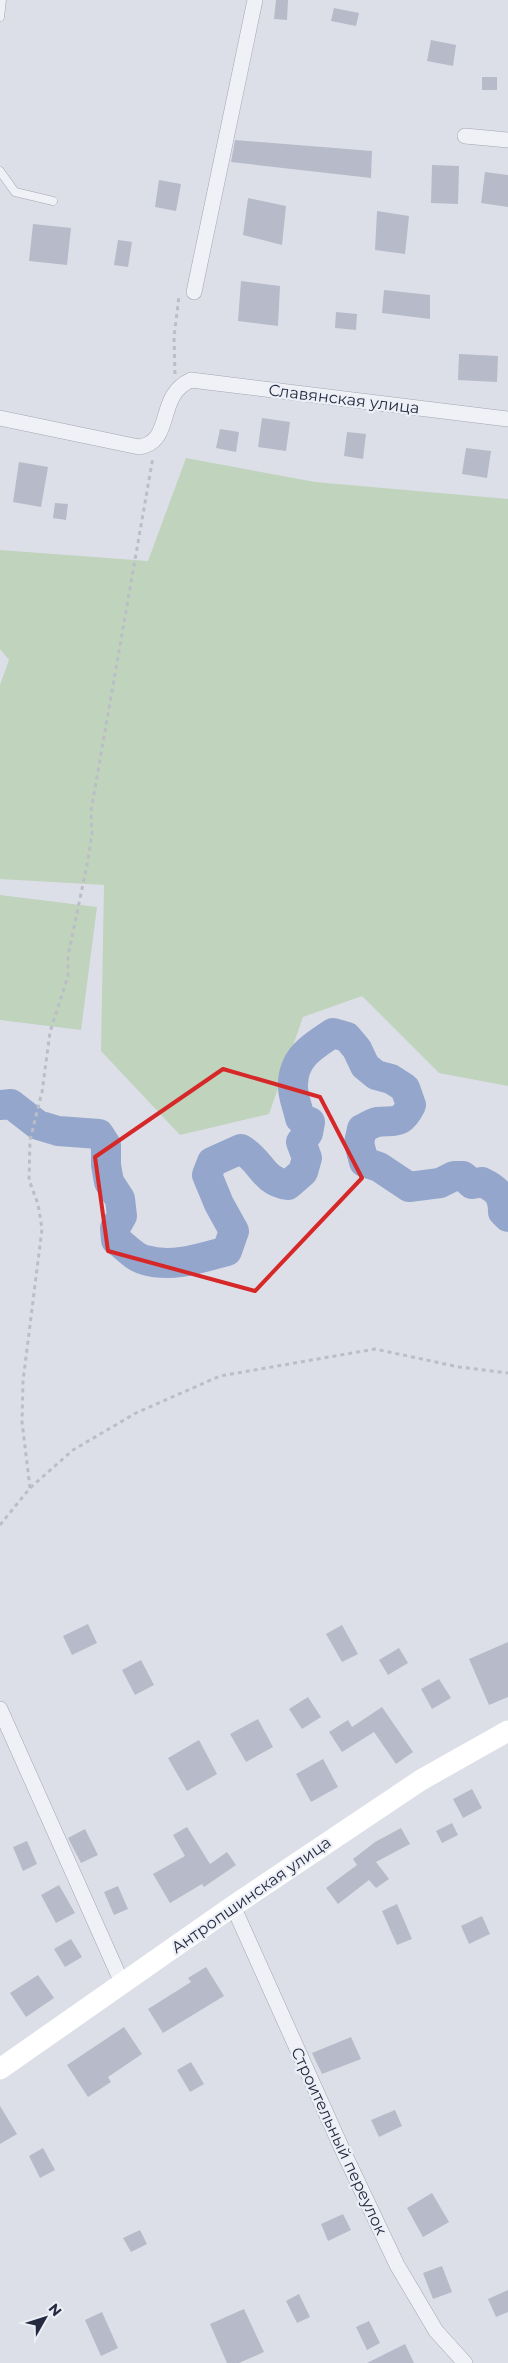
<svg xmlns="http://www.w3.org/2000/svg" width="508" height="2363" viewBox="0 0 508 2363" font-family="Montserrat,sans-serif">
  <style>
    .green { fill: #bfd3bd }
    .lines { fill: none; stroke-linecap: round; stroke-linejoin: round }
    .river { stroke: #94a6cc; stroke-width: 30 }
    .building { fill: #b7bac8 }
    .lane-casing { stroke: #a2a5b2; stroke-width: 9 }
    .street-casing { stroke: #a2a5b2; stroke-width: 16 }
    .path { stroke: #bbbdc7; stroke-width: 3; stroke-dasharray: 4 4; stroke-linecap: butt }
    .lane { stroke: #f0f1f6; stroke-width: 8 }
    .street { stroke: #f0f1f6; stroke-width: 15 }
    .secondary { stroke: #fff; stroke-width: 21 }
    .marked { fill: none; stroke: #d62828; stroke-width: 4; stroke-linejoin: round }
    .labels { text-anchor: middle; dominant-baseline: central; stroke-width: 4.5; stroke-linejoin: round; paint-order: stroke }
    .street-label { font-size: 16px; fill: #252a40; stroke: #eceff6 }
  </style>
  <rect width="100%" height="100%" fill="#dddfe8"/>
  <g class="green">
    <path d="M186 458 315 482 508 499V1086L439 1073 362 996 303 1017 269 1114 180 1135 101 1051 104 885 0 879V685L9 660 0 649V550L148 561Z"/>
    <path d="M0 895 97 907 81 1030 0 1020Z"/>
  </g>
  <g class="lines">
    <path class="river" d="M0 1105 11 1104 38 1125 58 1131 99 1134 106 1145V1165L109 1182 120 1199 122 1216 115 1228 116 1240C125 1246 135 1258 145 1260 172 1268 201 1258 227 1251L234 1231 219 1204 207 1175 212 1162 241 1149C262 1161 262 1181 288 1185L303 1172 307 1158 301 1142 308 1133 310 1122 300 1118C298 1108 293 1097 293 1087 292 1059 311 1047 333 1033L347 1037 357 1049 365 1066 376 1075 391 1079 405 1088 411 1105C401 1125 396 1120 377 1122 372 1123 367 1127 362 1129L359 1143 364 1162 379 1167 409 1187 440 1183 454 1176H463L472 1184 482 1182C497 1189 503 1195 503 1212L508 1217"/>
  </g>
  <g class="building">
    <path d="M276 0H288L287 20 274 19Z"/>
    <path d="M334 8 359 13 356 26 331 21Z"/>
    <path d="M431 40 456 45 453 66 427 61Z"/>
    <rect x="482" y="77" width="15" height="13"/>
    <path d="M235 140 372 151 371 178 231 162Z"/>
    <path d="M432 165 459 166 458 204 431 203Z"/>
    <path d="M485 172 508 175V207L481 203Z"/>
    <path d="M159 180 181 184 176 211 155 207Z"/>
    <path d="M248 198 286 206 282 245 243 235Z"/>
    <path d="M377 211 409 216 405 254 375 250Z"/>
    <path d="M33 224 71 228 67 265 29 261Z"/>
    <path d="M118 240 132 242 128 267 114 265Z"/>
    <path d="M241 281 280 286 278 326 238 321Z"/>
    <path d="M384 290 430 295V319L382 313Z"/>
    <path d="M336 312 357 314 356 330 335 328Z"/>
    <path d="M459 354 498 356 497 382 458 380Z"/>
    <path d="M262 418 290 422 286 451 258 447Z"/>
    <path d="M220 429 239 432 236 452 216 448Z"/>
    <path d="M347 432 366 434 363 459 344 456Z"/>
    <path d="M466 448 491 451 487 478 462 474Z"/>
    <path d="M19 462 48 467 41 507 13 502Z"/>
    <path d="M55 503 68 504 66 520 53 518Z"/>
    <path d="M88 1624 97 1643 72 1655 63 1636Z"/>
    <path d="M342 1625 358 1654 342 1662 326 1634Z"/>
    <path d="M508 1642V1697L489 1705 469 1659Z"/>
    <path d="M399 1648 408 1663 388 1675 379 1660Z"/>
    <path d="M141 1660 154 1685 135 1695 122 1670Z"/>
    <path d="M439 1679 451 1698 432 1709 421 1689Z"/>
    <path d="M308 1697 321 1717 302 1729 289 1709Z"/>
    <path d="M382 1707 413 1752 396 1764 374 1732 342 1752 329 1732 348 1720 352 1727Z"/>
    <path d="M258 1719 273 1747 246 1762 230 1734Z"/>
    <path d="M199 1740 217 1774 187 1791 168 1758Z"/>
    <path d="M323 1759 338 1787 311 1802 296 1774Z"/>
    <path d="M472 1789 482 1808 463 1818 453 1799Z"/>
    <path d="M452 1823 458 1835 442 1843 436 1831Z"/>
    <path d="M187 1827 210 1864 227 1852 236 1865 204 1887 202 1884 170 1903 153 1874 185 1856 173 1835Z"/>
    <path d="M401 1828 410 1844 376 1862 389 1879 376 1888 369 1880 338 1904 326 1888 357 1865 353 1859 375 1842Z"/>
    <path d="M85 1829 98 1855 81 1863 68 1838Z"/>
    <path d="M27 1841 37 1864 23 1871 13 1847Z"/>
    <path d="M59 1885 75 1913 56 1923 41 1895Z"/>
    <path d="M118 1886 128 1909 114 1915 104 1892Z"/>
    <path d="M397 1904 412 1939 397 1945 382 1911Z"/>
    <path d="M482 1916 490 1934 469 1944 461 1926Z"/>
    <path d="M71 1939 82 1957 65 1967 54 1949Z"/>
    <path d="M206 1967 224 1996 163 2033 148 2009 191 1982 188 1978Z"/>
    <path d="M38 1975 54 1998 26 2017 10 1993Z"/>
    <path d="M124 2027 142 2054 108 2077 111 2082 88 2097 67 2065Z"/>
    <path d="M351 2037 361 2059 322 2074 312 2053Z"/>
    <path d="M191 2062 204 2084 190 2092 177 2070Z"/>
    <path d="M0 2106 17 2134 0 2144Z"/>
    <path d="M395 2110 402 2126 379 2137 371 2120Z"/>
    <path d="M43 2148 55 2170 40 2178 29 2156Z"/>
    <path d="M432 2193 449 2222 423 2237 407 2208Z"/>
    <path d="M343 2214 351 2230 328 2241 321 2224Z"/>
    <path d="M140 2230 147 2244 131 2252 123 2238Z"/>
    <path d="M442 2266 452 2292 433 2299 423 2273Z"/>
    <path d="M508 2290V2312L496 2317 488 2299Z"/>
    <path d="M299 2294 310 2317 297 2323 286 2301Z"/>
    <path d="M244 2309 264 2352 239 2363H227L210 2324Z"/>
    <path d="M102 2312 118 2348 101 2356 85 2320Z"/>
    <path d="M369 2321 380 2343 367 2350 356 2327Z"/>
    <path d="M405 2344 414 2363H367Z"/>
  </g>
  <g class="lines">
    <defs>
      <g id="lane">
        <path d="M0 17 2 0"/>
        <path d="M0 171 15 192 53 201"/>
      </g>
      <g id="street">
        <path d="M465 136 508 140"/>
        <path d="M194 292 255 0"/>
        <path d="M0 418 139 447C175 441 155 396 191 380L508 419"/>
        <path d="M0 1709 123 1985"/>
        <path d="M233 1906 343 2151 397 2265 436 2331 465 2363"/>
      </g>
    </defs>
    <use href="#lane" class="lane-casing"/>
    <use href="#street" class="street-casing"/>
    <g class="path">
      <path d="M175 374 174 337 179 296"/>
      <path d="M30 1488 22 1422 23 1381 42 1229 38 1204 29 1180 30 1140 42 1092 50 1032 68 976V956L88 860 92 833 91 811 153 457"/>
      <path d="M0 1525 30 1488 73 1450 136 1413 220 1376 375 1349 459 1367 508 1373"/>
    </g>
    <use href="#lane" class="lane"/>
    <use href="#street" class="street"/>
    <path class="secondary" d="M0 2069 233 1906 421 1780 508 1731"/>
  </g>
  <path class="marked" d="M223 1069 320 1097 362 1178 255 1291 108 1251 95 1157Z"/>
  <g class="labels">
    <g class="street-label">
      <text transform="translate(344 399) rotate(7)">Славянская улица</text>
      <text transform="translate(251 1895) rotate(-35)">Антропшинская улица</text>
      <text transform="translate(339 2141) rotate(65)">Строительный переулок</text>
    </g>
  </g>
  <g transform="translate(45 2318) rotate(51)" stroke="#eceff6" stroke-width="4" paint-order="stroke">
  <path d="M0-4L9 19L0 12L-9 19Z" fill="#252a40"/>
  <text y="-8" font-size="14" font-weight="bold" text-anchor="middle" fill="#252a40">N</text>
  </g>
</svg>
